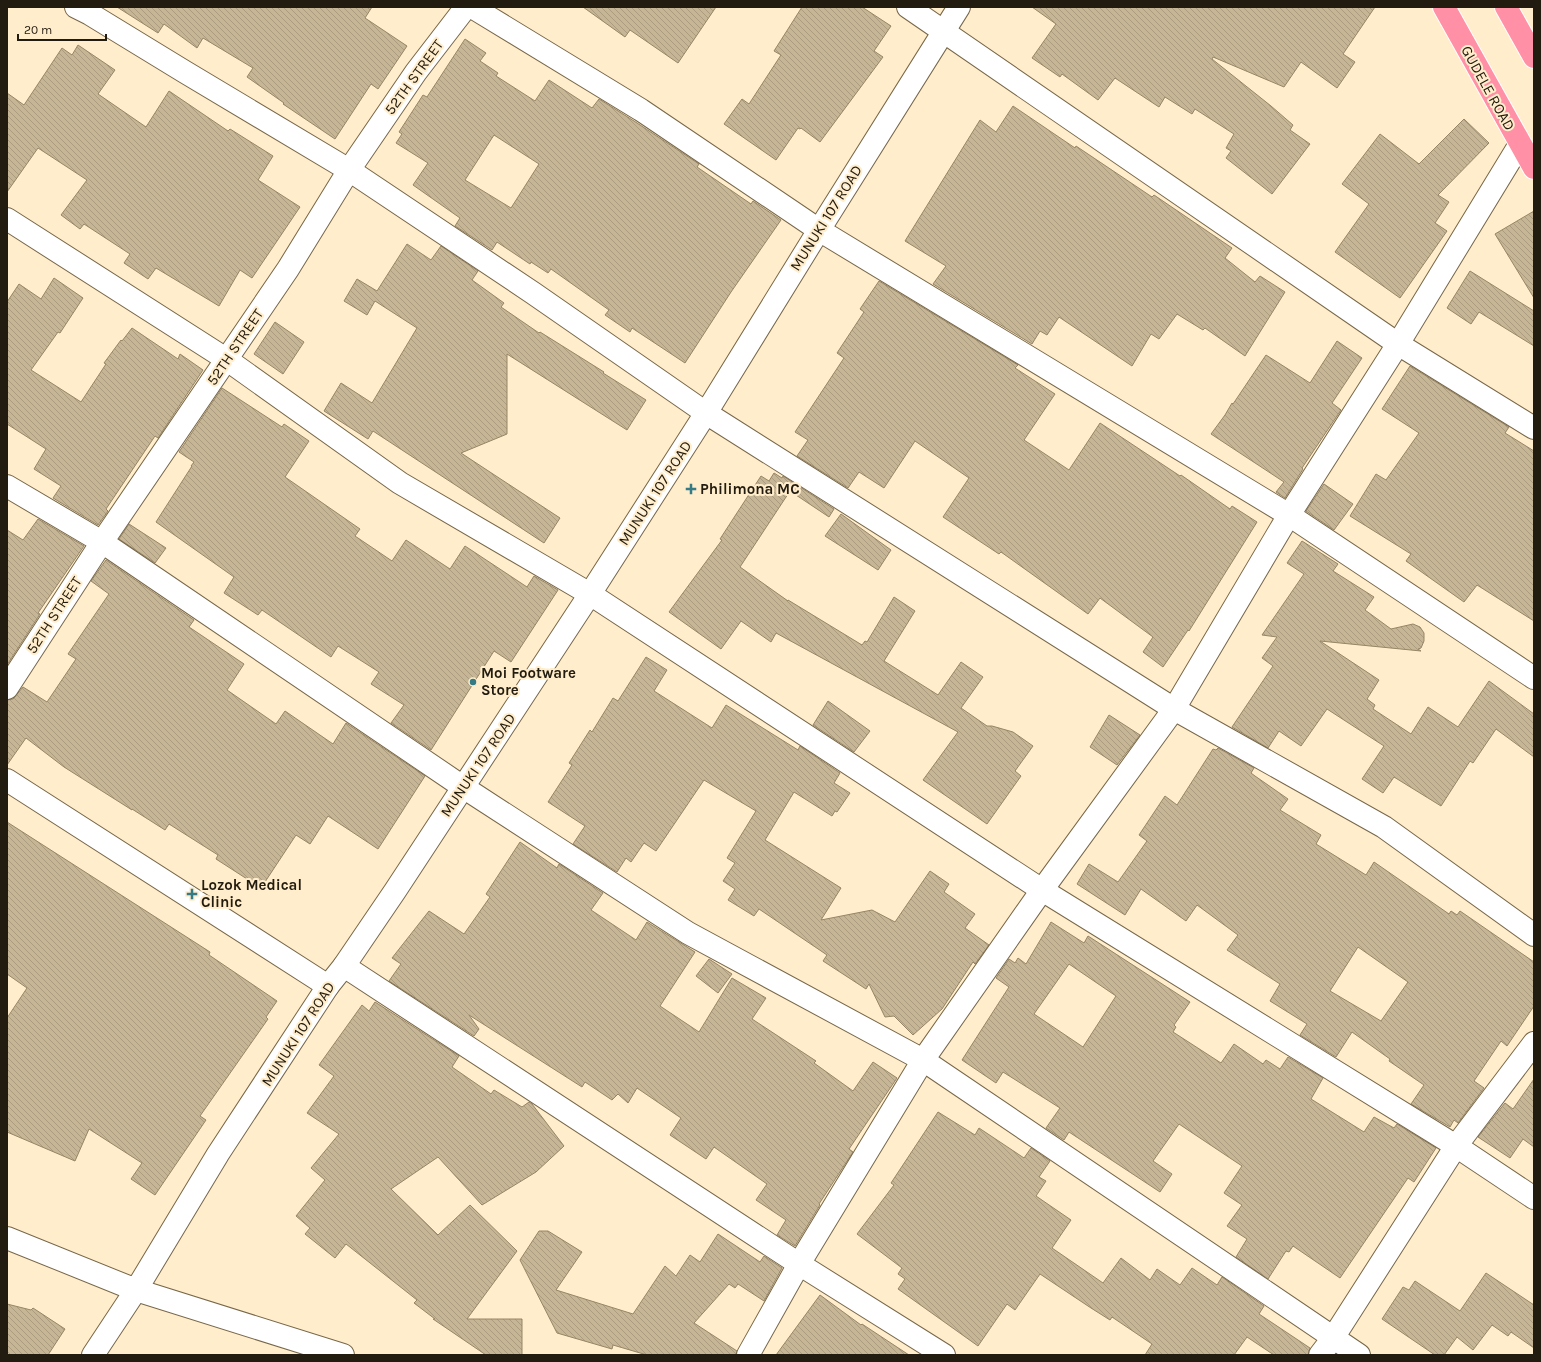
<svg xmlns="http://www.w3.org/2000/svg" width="1541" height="1362" viewBox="0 0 1541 1362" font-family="Karla,sans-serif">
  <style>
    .building { fill: url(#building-back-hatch); stroke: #968566; fill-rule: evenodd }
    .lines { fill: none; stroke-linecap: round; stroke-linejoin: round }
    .minor-casing { stroke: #776749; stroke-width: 24 }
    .tertiary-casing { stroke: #776749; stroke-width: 24 }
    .secondary-casing { stroke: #776749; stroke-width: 24 }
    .trunk-casing { stroke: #fff; stroke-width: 24 }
    .minor { stroke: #fff; stroke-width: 22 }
    .tertiary { stroke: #fff; stroke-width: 22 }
    .secondary { stroke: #fff; stroke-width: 22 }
    .trunk { stroke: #ff90a6; stroke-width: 22 }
    .poi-dot { fill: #347b85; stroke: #ffedcb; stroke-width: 1.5 }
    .labels { text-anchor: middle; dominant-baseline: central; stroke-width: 4; stroke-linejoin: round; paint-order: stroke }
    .street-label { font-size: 15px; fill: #221b0f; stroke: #ffedcb }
    .poi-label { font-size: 15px; font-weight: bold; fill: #221b0f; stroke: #ffedcb; text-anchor: start }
  </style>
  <defs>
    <pattern id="building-back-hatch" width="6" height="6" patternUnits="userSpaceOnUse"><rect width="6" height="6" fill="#c7b695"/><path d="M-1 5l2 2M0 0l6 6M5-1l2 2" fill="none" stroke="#ab9c7f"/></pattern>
  </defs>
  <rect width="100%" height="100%" fill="#ffedcb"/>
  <g class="building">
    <path d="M117 7H372L365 18 407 46 378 89 371 84 335 139 283 104 284 103 247 77 253 68 203 38 197 48 164 24 158 33Z"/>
    <path d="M583 7H716L678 63 630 30 625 37Z"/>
    <path d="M802 7H862L891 26 874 51 883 57 820 142 801 128 800 129 798 128 776 160 724 124 742 99 749 104 781 55 774 51Z"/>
    <path d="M1032 7H1375L1343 54 1355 62 1337 88 1301 62 1284 87 1213 57 1212 59 1271 106 1293 125 1290 130 1310 144 1272 194 1226 158 1231 151 1226 148 1234 134 1195 109 1192 114 1165 97 1159 107 1115 78 1098 100 1062 74 1060 77 1032 58 1056 24Z"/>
    <path d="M465 39 486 53 480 61 498 73 496 76 535 101 549 80 592 108 599 99 634 121 699 164 697 167 751 204 753 201 781 220 731 292 685 363 632 328 630 332 605 315 609 310 551 269 548 273 531 262 530 264 497 242 492 250 455 226 460 218 413 185 428 163 396 143 402 134 399 132 423 95 427 97ZM494 135 539 164 511 208 465 180Z"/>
    <path d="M78 45 115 70 98 94 146 127 169 91 228 131 230 129 273 156 258 180 300 207 252 278 240 270 219 306 156 268 148 279 124 263 130 254 84 224 80 229 61 215 87 180 38 148 7 192V93L24 105 62 48 72 55Z"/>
    <path d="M1013 106 1075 148 1076 146 1152 197 1154 195 1232 248 1225 258 1255 282 1260 276 1285 292 1245 356 1205 328 1203 330 1177 314 1159 339 1151 334 1132 366 1059 317 1047 335 1040 331 1032 344 933 284 946 266 905 241 980 120 996 132Z"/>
    <path d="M1464 119 1489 143 1438 195 1449 202 1435 223 1447 231 1400 298 1335 252 1369 204 1342 184 1380 134 1419 164Z"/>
    <path d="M1534 211V298L1495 234Z"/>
    <path d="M407 244 431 260 441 246 478 271 472 280 504 303 501 307 539 333 540 332 604 372 603 373 646 400 627 430 507 354V434L461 453 560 518 544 543 373 431 368 439 324 411 341 383 372 403 417 328 375 301 367 315 344 301 357 279 377 291Z"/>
    <path d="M1470 271 1534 311V346L1479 312 1471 324 1447 308Z"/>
    <path d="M54 278 83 298 60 333 58 332 31 370 81 402 106 364 104 363 121 340 122 341 132 328 178 359 180 354 203 370 158 438 155 436 106 509 108 511 98 525 53 498 61 486 34 469 46 449 7 424V302L19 284 41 299Z"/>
    <path d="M879 281 1018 365 1015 368 1055 394 1024 440 1069 470 1100 423 1180 476 1181 475 1230 509 1232 506 1257 522 1189 631 1188 630 1163 667 1143 652 1153 637 1100 598 1088 614 1001 552 999 554 943 517 969 478 915 441 884 488 859 472 848 488 797 456 808 440 795 432 844 358 837 353 864 312 860 309Z"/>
    <path d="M275 322 304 342 283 374 254 354Z"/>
    <path d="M1337 341 1362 358 1332 403 1341 410 1302 468 1303 469 1285 498 1276 492 1284 482 1211 434 1225 415 1232 403 1233 404 1266 355 1310 383Z"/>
    <path d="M1410 366 1509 427 1505 433 1534 451V621L1477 585 1464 602 1406 561 1411 554 1350 516 1376 474 1386 480 1419 433 1382 409Z"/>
    <path d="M222 388 282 427 284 424 309 441 285 477 360 529 355 536 392 561 406 540 450 569 465 546 527 587 534 576 558 590 511 662 494 651 431 750 391 723 404 705 371 684 379 672 338 646 331 657 262 610 258 615 224 593 234 577 156 522 192 466H191L194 462 179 452Z"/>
    <path d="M774 473 782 478 783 476 834 509 829 517 790 491 740 567 788 601V600L862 645 865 641 867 642 894 597 915 611 884 661 938 695 961 662 983 677 961 708 987 726H992L1013 732 1033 746 1015 771 1021 776 987 824 923 780 958 732 776 633 771 642 741 621 721 649 669 612 722 540 720 539 761 476 769 481Z"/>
    <path d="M1324 484 1353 504 1334 530 1306 511Z"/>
    <path d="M841 514 891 550 878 570 825 536Z"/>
    <path d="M38 519 84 546 38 613 40 614 7 665V530L23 540Z"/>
    <path d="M129 524 166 548 155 563 119 539Z"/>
    <path d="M1302 541 1338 564 1333 571 1374 597 1365 610 1391 629 1413 624 1420 627 1424 633V641L1421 648 1418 649 1421 651 1320 641 1379 680 1367 699 1375 705 1373 709 1411 734 1428 707 1458 727 1489 681 1534 714V757L1496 729 1473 763 1470 761 1441 806 1394 777 1383 793 1362 779 1384 746 1327 709 1301 746 1279 731 1268 748 1232 727 1273 666 1262 658 1277 637 1262 635 1304 574 1287 563Z"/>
    <path d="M106 560 194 620 189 627 244 664 227 690 276 724 285 711 333 744 346 723 425 776 378 849 328 816 310 844 296 835 261 888 216 859 218 855 169 824 165 830 132 809V810L64 767 26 738 7 765V700L13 699 23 687 47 702 76 659 68 654 109 594 91 581Z"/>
    <path d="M646 657 667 670 654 691 712 728 726 705 798 750 800 746 840 773 834 783 850 793 837 812 835 811 832 816 794 792 765 840 841 888 821 920 872 910 895 922 930 871 949 884 944 892 975 914 965 928 989 945 975 964 973 962 942 1009 913 1035 894 1016 885 1017 869 984 866 989 823 961 827 955 759 909 754 916 728 900 735 889 723 881 735 863 727 858 756 811 704 780 656 851 644 843 631 862 626 858 617 872 573 844 585 826 548 802 572 765 569 763 590 730 592 732 613 698 618 701Z"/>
    <path d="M828 701 870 731 854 752 813 725Z"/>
    <path d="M1109 715 1140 735 1117 765 1090 747Z"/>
    <path d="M1218 748 1254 768 1251 773 1255 776 1288 799 1280 810 1321 835 1316 844 1366 875 1374 862 1449 914 1451 911 1457 915 1460 911 1534 962V1006L1507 1046 1501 1041 1474 1081 1484 1088 1458 1123 1454 1120 1450 1127 1411 1104 1424 1085 1389 1061 1390 1059 1352 1032 1336 1057 1300 1035 1307 1024 1270 1001 1280 984 1227 950 1238 935 1197 905 1186 921 1141 889 1125 915 1077 884 1089 864 1118 882 1147 841 1139 835 1165 796 1177 805 1213 749 1216 750ZM1358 947 1408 982 1381 1021 1330 991Z"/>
    <path d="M7 822 210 952 209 955 277 1001 266 1017 268 1019 200 1116 206 1120 155 1195 131 1179 142 1163 89 1129 75 1161 7 1132V1018L27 988 7 974Z"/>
    <path d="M520 842 557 868 559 864 603 893 591 910 636 940 647 922 695 952 660 1006 699 1032 732 978 766 998 752 1019 816 1061 814 1063 853 1091 873 1062 897 1078 849 1149 853 1152 819 1204 820 1205 795 1246 777 1235 786 1220 756 1200 767 1184 714 1147 706 1159 670 1135 681 1118 637 1088 628 1103 618 1094 612 1100 585 1082 582 1087 469 1015 479 1029 474 1036 389 981 401 964 392 958 429 911 464 934 490 897 486 894Z"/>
    <path d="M1051 922 1084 943 1088 936 1190 1002 1174 1025 1176 1027 1173 1032 1221 1063 1234 1044 1263 1064 1266 1060 1280 1069 1288 1057 1323 1078 1311 1099 1364 1132 1374 1117 1394 1128 1397 1124 1436 1148 1414 1182 1408 1178 1340 1278 1293 1246 1289 1252 1286 1251 1268 1279 1236 1257 1247 1239 1227 1226 1242 1205 1224 1193 1242 1166 1179 1124 1153 1161 1172 1174 1160 1192 1069 1132 1064 1140 1046 1128 1060 1108 1003 1072 996 1083 962 1060 1009 987 996 978 1009 959 1015 963 1018 958 1026 964ZM1069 964 1116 996 1083 1047 1034 1014Z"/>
    <path d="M709 959 732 974 718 993 696 976Z"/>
    <path d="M375 1002 459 1056 452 1067 491 1094 494 1090 522 1107 529 1102 532 1104 564 1146 536 1172 482 1205 438 1157 391 1189 438 1235 470 1205 517 1251 467 1319H522V1355H486L433 1319H435L414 1303 417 1300 346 1244 335 1258 305 1234 310 1228 296 1216 325 1180 311 1168 339 1134 307 1113 334 1076 319 1065 362 1005 369 1011Z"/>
    <path d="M1534 1079V1147L1523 1139 1510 1158 1478 1137 1505 1103 1513 1109Z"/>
    <path d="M938 1112 975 1135 979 1128 1024 1158 1031 1148 1050 1161 1039 1177 1046 1181 1036 1196 1071 1220 1052 1248 1103 1283 1121 1258 1150 1280 1157 1269 1180 1285 1192 1268 1217 1285 1222 1277 1264 1306 1259 1314 1310 1348 1308 1355H1274L1247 1337 1234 1355H1145L1152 1344 1112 1317 1110 1320 1091 1308 1040 1274 1015 1310 1007 1304 978 1346 898 1289 905 1279 898 1274 902 1268 857 1234 894 1185 891 1183Z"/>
    <path d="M539 1231H548L582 1252 556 1290 633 1314 665 1266 676 1276 690 1255 700 1262 718 1234 760 1262 764 1256 782 1268 764 1301 738 1284 735 1288 729 1284 694 1323 737 1351 736 1355H647L613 1345 612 1349 557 1333 520 1260Z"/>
    <path d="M1486 1273 1534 1305V1348L1511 1332 1508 1336 1492 1325 1473 1350 1457 1337 1444 1355H1435L1382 1319 1403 1287 1409 1290 1415 1281 1460 1311Z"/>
    <path d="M820 1295 861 1325 862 1324 909 1355H776Z"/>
    <path d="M7 1304 31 1310 33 1308 65 1329 48 1355H7Z"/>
  </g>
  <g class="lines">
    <defs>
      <g id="minor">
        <path d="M76 7 90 14 185 72 349 170 533 293 706 413 1174 709 1384 827 1534 935"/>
        <path d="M472 7 641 110 819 230 1289 515 1534 678"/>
        <path d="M908 7 1398 344 1534 428"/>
        <path d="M7 219 226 359 400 483 590 594 1042 890 1456 1146 1534 1198"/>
        <path d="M7 486 102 542 463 787 688 933 923 1060 1359 1355"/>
        <path d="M7 688 102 542 288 269 349 170 416 72 466 7"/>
        <path d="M7 780 328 986"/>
        <path d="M344 966 799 1264 944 1355"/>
        <path d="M136 1290 343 1355"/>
        <path d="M748 1355 799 1264 923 1060 1042 890 1174 709 1289 515 1398 344 1520 144"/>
        <path d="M1320 1355 1333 1338 1456 1146 1534 1043"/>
      </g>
      <path id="tertiary" d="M93 1355 136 1290"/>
      <path id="secondary" d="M7 1238 136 1290 218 1154 328 986 344 966 395 891 590 594 706 413 819 230 959 7"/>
      <g id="trunk">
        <path d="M1444 7 1534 168"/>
        <path d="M1506 7 1534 57"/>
      </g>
    </defs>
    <use href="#minor" class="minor-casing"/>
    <use href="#tertiary" class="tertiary-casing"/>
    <use href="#secondary" class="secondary-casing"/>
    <use href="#trunk" class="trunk-casing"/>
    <use href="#minor" class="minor"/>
    <use href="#tertiary" class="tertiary"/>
    <use href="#secondary" class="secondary"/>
    <use href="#trunk" class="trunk"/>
  </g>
  <g class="poi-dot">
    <path d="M689 483h4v4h4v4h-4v4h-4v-4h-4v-4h4z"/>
    <circle cx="473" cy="682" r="4"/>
    <path d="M190 888h4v4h4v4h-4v4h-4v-4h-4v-4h4z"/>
  </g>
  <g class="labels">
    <g class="street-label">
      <text transform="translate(414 77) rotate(-54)">52TH STREET</text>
      <text transform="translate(1488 88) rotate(61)">GUDELE ROAD</text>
      <text transform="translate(826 218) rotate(-58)">MUNUKI 107 ROAD</text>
      <text transform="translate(235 347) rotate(-56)">52TH STREET</text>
      <text transform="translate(655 493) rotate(-57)">MUNUKI 107 ROAD</text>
      <text transform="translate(54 615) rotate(-57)">52TH STREET</text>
      <text transform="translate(478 765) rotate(-56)">MUNUKI 107 ROAD</text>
      <text transform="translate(298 1034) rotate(-57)">MUNUKI 107 ROAD</text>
    </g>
    <g class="poi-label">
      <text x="700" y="489">Philimona MC</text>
      <text x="481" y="673">Moi Footware<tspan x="481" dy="17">Store</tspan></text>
      <text x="201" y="885">Lozok Medical<tspan x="201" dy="17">Clinic</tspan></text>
    </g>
  </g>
  <rect width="1541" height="1362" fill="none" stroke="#221b0f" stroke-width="16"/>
  <path d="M18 34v6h88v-6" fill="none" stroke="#221b0f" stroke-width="2"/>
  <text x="24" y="34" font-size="12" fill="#221b0f" stroke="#ffedcb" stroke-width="3" paint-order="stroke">20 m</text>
</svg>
